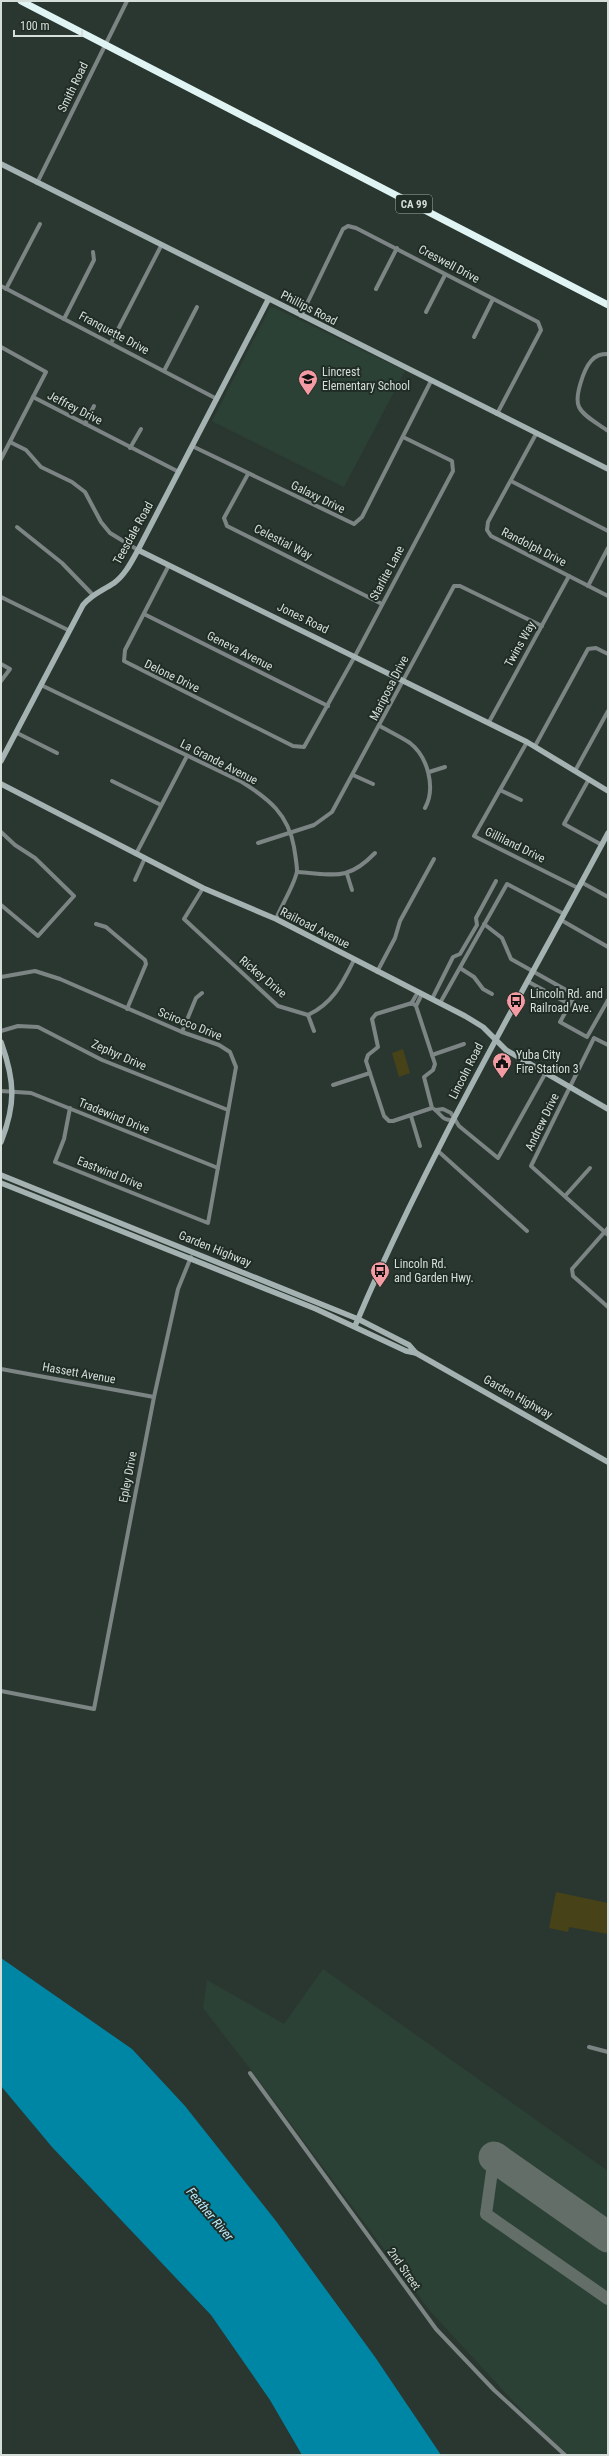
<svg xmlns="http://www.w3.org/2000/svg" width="609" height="2456" viewBox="0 0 609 2456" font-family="'Roboto Condensed',sans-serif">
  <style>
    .built { fill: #2c4136 }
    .green { fill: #474217 }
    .water { fill: #0086a5 }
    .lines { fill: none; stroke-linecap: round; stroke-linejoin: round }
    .taxiway { stroke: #636e68; stroke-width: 12 }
    .runway { stroke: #636e68; stroke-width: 31 }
    .street { stroke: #7c8484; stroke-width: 4 }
    .secondary { stroke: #a4b2b1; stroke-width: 5.5 }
    .highway { stroke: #e0f5f3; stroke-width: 7 }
    .labels { text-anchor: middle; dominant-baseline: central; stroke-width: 4; stroke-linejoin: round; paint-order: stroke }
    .shield { fill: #202d26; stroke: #9fa9a4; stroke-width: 1 }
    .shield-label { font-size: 11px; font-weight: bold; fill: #d6deda }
    .street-label { font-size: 12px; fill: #d6deda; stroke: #202d26 }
    .poi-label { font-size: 12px; fill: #d6deda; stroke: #202d26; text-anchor: start }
    .water-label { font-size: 13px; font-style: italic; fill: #bbebfc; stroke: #202d26 }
  </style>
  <rect width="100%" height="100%" fill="#2a3730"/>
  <g class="built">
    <path d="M270 308H275L405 371 344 487 212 421Z"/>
    <path d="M323 1969 608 2171V2455H569L538 2428 430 2311 251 2070 203 2008 207 1980 284 2024Z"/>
  </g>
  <g class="green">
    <path d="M403 1049 410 1073 399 1077 392 1053Z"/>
    <path d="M556 1892 608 1903V1934L569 1927 568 1932 549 1928Z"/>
  </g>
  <path class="water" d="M1 1958 132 2049 185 2106 276 2221 375 2357 441 2455H302L270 2400 211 2315 52 2147 1 2086Z"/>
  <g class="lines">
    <path class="taxiway" d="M494 2157 486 2214 608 2299"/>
    <path class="runway" d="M494 2157 608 2237"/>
    <g class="street">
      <path d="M37 183 127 1"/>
      <path d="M1 286 217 399"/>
      <path d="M6 289 40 224"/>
      <path d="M376 289 397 248"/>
      <path d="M426 312 445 275"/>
      <path d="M301 316 343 229 348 226 356 228 538 322 541 330 497 414"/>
      <path d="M64 319 94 260 93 252"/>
      <path d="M474 337 493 299"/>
      <path d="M111 343 161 246"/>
      <path d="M1 347 46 372 1 459"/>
      <path d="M608 354C601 354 596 355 591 361 584 369 574 397 579 407 584 417 599 424 608 431"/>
      <path d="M164 371 197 307"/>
      <path d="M33 397 179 472"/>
      <path d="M85 424 94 406"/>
      <path d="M536 434 488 522 487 530 491 536 608 596"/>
      <path d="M10 442 26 450 41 467 72 482 85 492 101 522 110 533 138 550"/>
      <path d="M192 446 354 524 362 517 431 381"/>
      <path d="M130 448 141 429"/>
      <path d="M248 474 224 518 227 526 382 604"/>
      <path d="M511 481 608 531"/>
      <path d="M17 527 62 563 92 594"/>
      <path d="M169 565 125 650 124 661 293 746 304 747 355 656 453 471 452 461 403 437"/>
      <path d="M588 586 608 548"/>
      <path d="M1 597 68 630"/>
      <path d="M144 614 328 706"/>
      <path d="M1 664 10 669 1 681"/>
      <path d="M41 685 242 782C269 799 288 814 294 847 295 854 297 864 297 871 295 884 281 906 276 919"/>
      <path d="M489 722 569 576"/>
      <path d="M380 726C390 732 401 737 410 743 428 757 436 788 425 808"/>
      <path d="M17 733 57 753"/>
      <path d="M527 742 474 836 578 888"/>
      <path d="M535 746 588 649 596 648 608 654"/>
      <path d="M575 771 608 711"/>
      <path d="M429 772 445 767"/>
      <path d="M353 775 373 784"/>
      <path d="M589 779 564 824 602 845"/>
      <path d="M112 781 161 805"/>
      <path d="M500 790 521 800"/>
      <path d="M1 832 15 845 35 858 74 896 38 936 1 905"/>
      <path d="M258 843 314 825 332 812 454 586H460L542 626"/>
      <path d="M136 854 187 756"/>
      <path d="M297 872C334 874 347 882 375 853"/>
      <path d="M347 874 352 890"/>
      <path d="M135 880 145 858"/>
      <path d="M581 882 608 897"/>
      <path d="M203 888 184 919 278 1006 308 1015C333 1003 342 984 354 960"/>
      <path d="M561 920 608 947"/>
      <path d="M96 924 106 927 145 960 146 964 127 1009"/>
      <path d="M484 924 502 938 511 959 575 995 560 1022 587 1037 608 1000"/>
      <path d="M460 968 474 977 483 989 492 994"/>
      <path d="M377 972 395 938 400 921 434 859"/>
      <path d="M1 977 35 971 60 979 182 1032 219 1045 230 1052 236 1067 208 1223 55 1162 64 1139 70 1108"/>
      <path d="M527 981 569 1004"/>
      <path d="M432 999 453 957 460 954 477 925 476 918 496 881"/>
      <path d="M440 1003 507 884 564 914"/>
      <path d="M411 1004 418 992"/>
      <path d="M416 1006 412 1003 376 1014 372 1019 378 1047 368 1055 366 1061 384 1116 389 1121H393L432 1108 424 1077 433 1070 435 1064 416 1006 422 994"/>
      <path d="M308 1015 314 1031"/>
      <path d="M1 1031 18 1026 38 1027 102 1060 228 1110"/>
      <path d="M182 1032 196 998 202 993"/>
      <path d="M608 1045 594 1038 531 1166 608 1235"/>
      <path d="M432 1055 464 1044"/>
      <path d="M333 1085 370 1073"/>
      <path d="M1 1091 31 1093 218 1168"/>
      <path d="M434 1109C442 1115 442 1121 454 1120"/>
      <path d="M436 1110 443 1109 451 1113 459 1126 498 1158 545 1074"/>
      <path d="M411 1116 420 1146"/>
      <path d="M438 1151 527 1231"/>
      <path d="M565 1196 590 1168"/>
      <path d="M608 1228 572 1269 573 1276 608 1307"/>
      <path d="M1 1369 154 1397"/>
      <path d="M1 1691 94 1709 154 1397 178 1289 191 1257"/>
      <path d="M589 2047 608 2052"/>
      <path d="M250 2073 436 2329 494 2390 565 2455"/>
    </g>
    <g class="secondary">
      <path d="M1 164 608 469"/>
      <path d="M138 550 527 742 608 791"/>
      <path d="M1 761 83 605C92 594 102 591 114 583 125 575 132 561 138 550L268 300"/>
      <path d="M1 784 203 888 276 919 465 1016 483 1027 506 1050 608 1109"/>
      <path d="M1 1042C15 1081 16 1104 1 1142"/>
      <path d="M1 1175 358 1319 409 1345 416 1353 608 1462"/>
      <path d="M1 1183 316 1309 406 1351 416 1353"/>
      <path d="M355 1326C427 1156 521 996 608 833"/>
    </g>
    <path class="highway" d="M21 1 608 305"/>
  </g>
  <defs>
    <symbol id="school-pin" viewBox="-11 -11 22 30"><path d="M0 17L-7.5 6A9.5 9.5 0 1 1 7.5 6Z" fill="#f49aa3" stroke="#202d26"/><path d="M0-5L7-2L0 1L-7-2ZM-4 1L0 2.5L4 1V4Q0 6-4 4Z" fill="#111"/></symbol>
    <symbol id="bus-pin" viewBox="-11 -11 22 30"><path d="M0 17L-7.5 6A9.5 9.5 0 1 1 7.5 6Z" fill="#f49aa3" stroke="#202d26"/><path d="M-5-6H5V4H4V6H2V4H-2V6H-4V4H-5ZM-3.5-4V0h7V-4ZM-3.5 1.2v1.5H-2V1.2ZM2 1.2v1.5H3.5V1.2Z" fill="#111"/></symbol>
    <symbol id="civic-pin" viewBox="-11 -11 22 30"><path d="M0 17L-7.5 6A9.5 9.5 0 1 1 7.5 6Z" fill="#f49aa3" stroke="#202d26"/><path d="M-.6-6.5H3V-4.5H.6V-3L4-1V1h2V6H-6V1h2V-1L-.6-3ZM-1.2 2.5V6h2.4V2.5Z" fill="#111"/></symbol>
  </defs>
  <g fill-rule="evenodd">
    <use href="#school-pin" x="297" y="368" width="22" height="30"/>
    <use href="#bus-pin" x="505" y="990" width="22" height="30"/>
    <use href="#civic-pin" x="491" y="1051" width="22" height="30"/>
    <use href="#bus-pin" x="369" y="1260" width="22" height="30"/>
  </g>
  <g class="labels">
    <rect class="shield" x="396" y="195" width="36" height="18" rx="3"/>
    <g class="shield-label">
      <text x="414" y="204">CA 99</text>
    </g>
    <g class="street-label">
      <text transform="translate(73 87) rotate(-64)">Smith Road</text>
      <text transform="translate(449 264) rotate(28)">Creswell Drive</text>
      <text transform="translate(309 308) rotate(27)">Phillips Road</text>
      <text transform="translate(114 333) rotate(28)">Franquette Drive</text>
      <text transform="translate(75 408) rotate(27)">Jeffrey Drive</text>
      <text transform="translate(318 497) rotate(26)">Galaxy Drive</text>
      <text transform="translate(133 533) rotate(-61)">Teesdale Road</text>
      <text transform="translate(283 542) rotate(27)">Celestial Way</text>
      <text transform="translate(534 547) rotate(27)">Randolph Drive</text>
      <text transform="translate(387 573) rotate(-62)">Starlite Lane</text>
      <text transform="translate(303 618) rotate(26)">Jones Road</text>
      <text transform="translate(520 644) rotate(-61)">Twins Way</text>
      <text transform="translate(240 651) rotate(27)">Geneva Avenue</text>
      <text transform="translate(172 676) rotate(26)">Delone Drive</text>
      <text transform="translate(389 688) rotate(-63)">Mariposa Drive</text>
      <text transform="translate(219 762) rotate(27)">La Grande Avenue</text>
      <text transform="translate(515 845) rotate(26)">Gilliland Drive</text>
      <text transform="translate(315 928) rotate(27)">Railroad Avenue</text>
      <text transform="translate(263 977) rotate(40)">Rickey Drive</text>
      <text transform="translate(190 1024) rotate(22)">Scirocco Drive</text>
      <text transform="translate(119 1055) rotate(24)">Zephyr Drive</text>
      <text transform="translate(466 1071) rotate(-63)">Lincoln Road</text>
      <text transform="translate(114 1116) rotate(22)">Tradewind Drive</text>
      <text transform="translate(542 1122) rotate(-64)">Andrew Drive</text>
      <text transform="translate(110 1173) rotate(22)">Eastwind Drive</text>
      <text transform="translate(215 1249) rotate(22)">Garden Highway</text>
      <text transform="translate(79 1373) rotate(10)">Hassett Avenue</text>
      <text transform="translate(518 1397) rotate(29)">Garden Highway</text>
      <text transform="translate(128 1477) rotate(-79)">Epley Drive</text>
      <text transform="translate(404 2269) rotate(55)">2nd Street</text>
    </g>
    <g class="poi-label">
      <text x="322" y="372">Lincrest<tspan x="322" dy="14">Elementary School</tspan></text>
      <text x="530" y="994">Lincoln Rd. and<tspan x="530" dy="14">Railroad Ave.</tspan></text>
      <text x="516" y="1055">Yuba City<tspan x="516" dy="14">Fire Station 3</tspan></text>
      <text x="394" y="1264">Lincoln Rd.<tspan x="394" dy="14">and Garden Hwy.</tspan></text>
    </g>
    <g class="water-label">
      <text transform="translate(210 2214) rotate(50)">Feather River</text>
    </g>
  </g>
  <rect width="609" height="2456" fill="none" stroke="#d6deda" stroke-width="4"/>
  <path d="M14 30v6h68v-6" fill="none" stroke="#d6deda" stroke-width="2"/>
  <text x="20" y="30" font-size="12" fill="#d6deda" stroke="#202d26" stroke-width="3" paint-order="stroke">100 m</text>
</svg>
